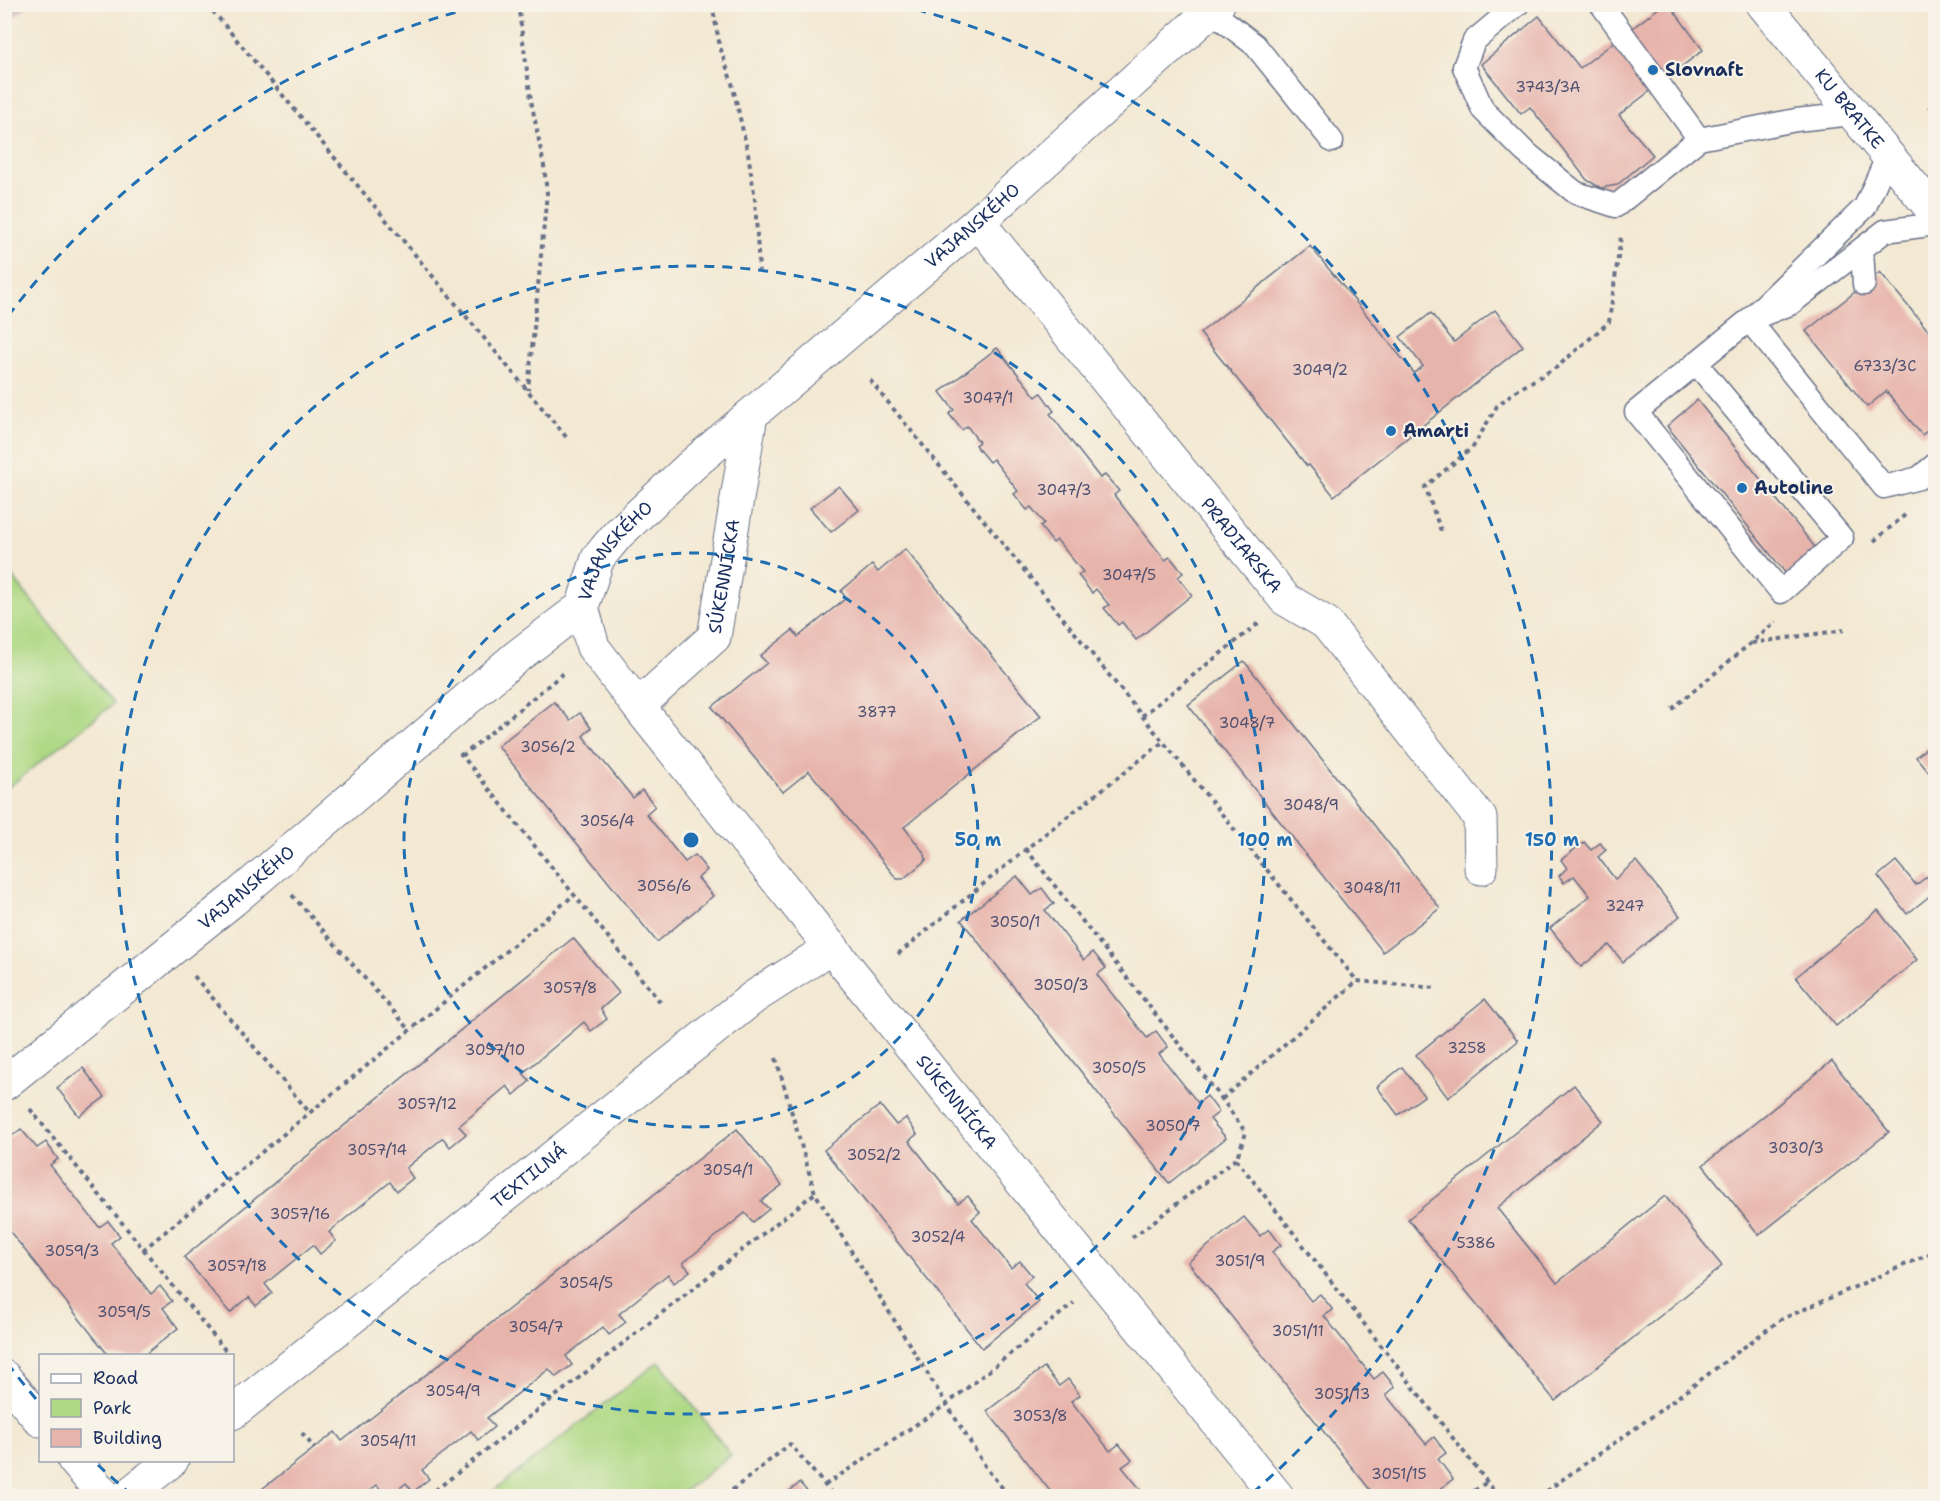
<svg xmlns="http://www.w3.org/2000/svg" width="1940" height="1501" viewBox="0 0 1940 1501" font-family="'Shantell Sans',sans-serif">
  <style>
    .industrial { fill: #d2bdc5 }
    .green { fill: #afd985; stroke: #658472; stroke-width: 1.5 }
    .building { fill: #e7b4ab }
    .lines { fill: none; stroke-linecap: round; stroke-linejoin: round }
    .lane-casing { stroke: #677087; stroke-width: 25 }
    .street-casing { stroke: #677087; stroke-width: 35 }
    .path { stroke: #677087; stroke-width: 4; stroke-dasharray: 4.5 4.5; stroke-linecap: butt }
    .lane { stroke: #fff; stroke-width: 22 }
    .street { stroke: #fff; stroke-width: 33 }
    .ring { fill: none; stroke: #1f6fb2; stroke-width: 3; stroke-dasharray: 10 8 }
    .poi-dot { fill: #1f6fb2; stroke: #f7f3e8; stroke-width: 2 }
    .labels { text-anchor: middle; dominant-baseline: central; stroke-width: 4.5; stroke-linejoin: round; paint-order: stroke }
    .number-label { font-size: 15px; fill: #4e5071 }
    .poi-label { font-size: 18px; font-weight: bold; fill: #1b2f5e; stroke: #f7f3e8; text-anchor: start }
    .street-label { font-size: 18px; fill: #1b2f5e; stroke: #f7f3e8 }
    .centre { fill: #1f6fb2; stroke: #f7f3e8; stroke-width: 3 }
    .ring-label { font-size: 18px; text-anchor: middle; font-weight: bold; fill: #1f6fb2; stroke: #f7f3e8; stroke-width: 4.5; stroke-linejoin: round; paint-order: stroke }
  </style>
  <rect width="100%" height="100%" fill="#f7f3e8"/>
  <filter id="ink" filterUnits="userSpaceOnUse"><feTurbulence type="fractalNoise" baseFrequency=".0167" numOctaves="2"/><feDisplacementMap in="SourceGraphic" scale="12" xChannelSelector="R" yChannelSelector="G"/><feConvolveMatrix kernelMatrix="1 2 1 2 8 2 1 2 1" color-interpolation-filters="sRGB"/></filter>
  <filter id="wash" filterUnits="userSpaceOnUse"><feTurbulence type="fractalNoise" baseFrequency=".008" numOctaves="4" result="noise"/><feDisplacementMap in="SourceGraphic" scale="24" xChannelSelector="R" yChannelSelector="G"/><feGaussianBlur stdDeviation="1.35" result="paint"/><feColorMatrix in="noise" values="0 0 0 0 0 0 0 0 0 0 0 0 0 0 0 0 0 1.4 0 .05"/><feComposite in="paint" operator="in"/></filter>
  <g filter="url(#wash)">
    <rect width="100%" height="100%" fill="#f3e8d2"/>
    <path class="industrial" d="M5 4H30V5L5 24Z"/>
    <g class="green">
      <path d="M4 566 113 704 5 790H4Z"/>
      <path d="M659 1361 731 1455 678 1496H487Z"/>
    </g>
    <g id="blocks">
      <g class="building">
        <path d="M1664 4H1669L1703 50 1619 115 1653 155 1617 185 1601 188 1587 180 1530 107 1521 114 1481 64 1539 16 1580 68Z"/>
        <path d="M1310 246 1414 373 1423 366 1400 337 1431 313 1454 342 1495 310 1523 346 1334 496 1309 465 1307 466 1200 333Z"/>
        <path d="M1880 272 1936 340V424L1922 435 1886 391 1867 407 1806 331Z"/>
        <path d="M997 348 1036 397 1041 393 1054 411 1050 414 1100 478 1105 475 1119 491 1114 495 1165 560 1170 557 1183 573 1178 577 1192 595 1136 640 1122 622 1118 625 1104 608 1109 605 1096 589 1092 593 1078 575 1083 572 1057 540 1053 543 1040 526 1044 523 1031 507 1027 510 1014 494 1018 491 993 459 989 462 975 445 979 442 967 426 962 430 949 414 954 410 940 392Z"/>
        <path d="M1697 400 1818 551 1787 575 1667 426Z"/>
        <path d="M839 486 859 510 831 532 810 508Z"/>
        <path d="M905 549 1041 716 904 827 925 854 926 860 903 879H897L809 771 783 792 712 707 767 663 760 656 793 630 798 637 846 598 841 591 872 565 878 572Z"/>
        <path d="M1244 661 1440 908 1383 952 1188 705Z"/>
        <path d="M554 702 570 720 580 713 591 728 583 736 633 798 642 790 655 806 646 814 685 862 695 855 707 870 698 878 713 896 657 942 498 746Z"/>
        <path d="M1936 740V781L1916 757Z"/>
        <path d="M1584 842 1591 850 1600 843 1606 850 1598 857 1615 879 1636 861 1680 916 1623 962 1609 945 1581 967 1550 928 1590 896 1574 876 1564 883 1559 876 1567 868 1561 860Z"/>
        <path d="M1896 861 1916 885 1929 875 1936 884V891L1907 914 1878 876Z"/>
        <path d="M1017 876 1032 895 1042 888 1054 904 1045 910 1084 960 1093 952 1106 968 1097 975 1147 1038 1156 1031 1168 1047 1159 1054 1198 1103 1207 1096 1219 1112 1210 1119 1226 1138 1169 1183 961 920Z"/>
        <path d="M1878 910 1917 960 1836 1026 1796 977Z"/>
        <path d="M573 938 619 993 601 1009 607 1019 591 1031 584 1022 523 1073 530 1081 514 1095 507 1086 459 1126 466 1134 450 1147 443 1138 406 1168 413 1178 397 1191 390 1182 329 1232 336 1241 320 1254 313 1245 265 1284 272 1293 256 1306 249 1297 230 1313 184 1257Z"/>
        <path d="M1485 999 1518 1041 1448 1098 1416 1055Z"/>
        <path d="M1832 1061 1889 1132 1759 1235 1703 1165Z"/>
        <path d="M1402 1067 1424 1096 1398 1115 1377 1087Z"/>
        <path d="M83 1068 105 1097 79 1116 57 1088Z"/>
        <path d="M1574 1085 1603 1121 1497 1208 1557 1283 1665 1196 1722 1266 1555 1401 1408 1219Z"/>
        <path d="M880 1105 896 1125 906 1118 917 1134 909 1141 958 1203 968 1196 980 1212 972 1219 1011 1268 1020 1261 1032 1276 1024 1283 1039 1302 982 1348 824 1150Z"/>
        <path d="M21 1129 37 1148 46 1142 58 1159 50 1165 99 1227 108 1221 120 1236 111 1243 151 1294 160 1286 172 1301 163 1308 178 1328 143 1356H109L4 1224V1142Z"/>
        <path d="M737 1129 782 1185 761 1201 769 1209 753 1222 745 1213 683 1263 690 1271 674 1283 668 1274 619 1314 626 1322 609 1335 603 1327 566 1356 572 1365 556 1377 549 1369 487 1418 494 1427 478 1440 471 1431 422 1470 429 1479 413 1492 406 1483 390 1496H386L377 1485 362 1496H253L335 1432 342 1441Z"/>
        <path d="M1244 1217 1260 1236 1269 1229 1281 1245 1272 1252 1311 1301 1320 1294 1333 1310 1324 1316 1374 1379 1383 1372 1395 1387 1386 1395 1426 1444 1434 1437 1446 1453 1438 1459 1453 1479 1431 1496H1375L1188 1262Z"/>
        <path d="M1044 1367 1059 1386 1068 1379 1080 1395 1071 1401 1110 1451 1119 1444 1132 1460 1122 1467 1146 1496H1054L987 1411Z"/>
        <path d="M800 1483 811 1496H783Z"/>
      </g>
    </g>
  </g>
  <g filter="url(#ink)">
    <use href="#blocks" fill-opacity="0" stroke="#677087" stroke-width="1.5"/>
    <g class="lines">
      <defs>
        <g id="lane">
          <path d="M1518 4 1474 41 1464 67 1483 110 1524 151 1576 193 1616 206 1699 139"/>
          <path d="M1601 4 1699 139 1796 120 1853 114"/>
          <path d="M1211 11 1255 45 1332 141"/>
          <path d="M1862 249 1864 284"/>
          <path d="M1759 316 1790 304 1885 231 1936 224"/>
          <path d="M1749 320 1884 487 1919 478 1936 464"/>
          <path d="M1696 363 1842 538 1781 592 1636 412 1749 320 1865 207 1888 155"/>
        </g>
        <g id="street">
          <path id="s1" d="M1763 4 1936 214"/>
          <path id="s2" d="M978 222 1285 599 1326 623 1480 818 1481 868"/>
          <path id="s3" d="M582 607 593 647 638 706 846 966 1277 1496"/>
          <path id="s4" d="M638 706 714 637 751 415"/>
          <path id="s5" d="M4 1084 233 900 515 658 582 607 598 558 618 534 693 464 978 222 1218 4"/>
          <path d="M4 1377 40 1420"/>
          <path id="s6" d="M232 1413 754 997 832 947"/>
          <path d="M74 1460 105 1496"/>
          <path d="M127 1496 172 1460"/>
        </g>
      </defs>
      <use href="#lane" class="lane-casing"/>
      <use href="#street" class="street-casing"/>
      <g class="path">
        <path d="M207 4 567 438"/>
        <path d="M518 4 531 100 544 166 547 193 528 390"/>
        <path d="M712 4 720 47 732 83 748 153 755 199 759 271"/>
        <path d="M1929 106 1936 107"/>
        <path d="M870 380 1357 981 1435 988"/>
        <path d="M1441 531 1425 487 1473 447 1497 406 1514 392 1557 367 1609 322 1621 236"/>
        <path d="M1874 541 1905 515"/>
        <path d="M1752 643 1844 630"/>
        <path d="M1672 709 1776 622"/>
        <path d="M1142 716 1259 623"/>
        <path d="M460 753 661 1003"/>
        <path d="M462 756 566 671"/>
        <path d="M1026 849 1222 1099 1246 1133 1236 1159 1129 1240"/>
        <path d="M292 895 410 1030"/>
        <path d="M898 954 1026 849 1163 742"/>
        <path d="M194 976 310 1113"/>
        <path d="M776 1058 815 1193 987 1469 1009 1496"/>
        <path d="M1222 1099 1357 981"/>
        <path d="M30 1109 225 1350"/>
        <path d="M1236 1159 1498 1496"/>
        <path d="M143 1250 574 895"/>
        <path d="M302 1433 314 1448"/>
        <path d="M825 1485 947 1404 1074 1303"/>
        <path d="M428 1496 815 1193"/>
        <path d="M725 1496 790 1444 834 1496"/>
        <path d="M1467 1496 1487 1482"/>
        <path d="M1539 1496 1654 1415 1780 1320 1936 1251"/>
      </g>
      <use href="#lane" class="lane"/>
      <use href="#street" class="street"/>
    </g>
  </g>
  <g class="ring">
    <circle cx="691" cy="840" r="287"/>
    <circle cx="691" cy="840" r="574"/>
    <path d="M132 1495A861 861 0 0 1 98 1465M36 1399A861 861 0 0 1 8 1364M8 316A861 861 0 0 1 483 5M899 5A861 861 0 0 1 1250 1495"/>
  </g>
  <g class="poi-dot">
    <circle cx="1653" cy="70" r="6"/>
    <circle cx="1391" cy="431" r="6"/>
    <circle cx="1742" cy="488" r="6"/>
  </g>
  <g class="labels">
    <g class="number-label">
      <text x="1548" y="87">3743/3A</text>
      <text x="1885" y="366">6733/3C</text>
      <text x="1320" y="370">3049/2</text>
      <text x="988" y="398">3047/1</text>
      <text x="1064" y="490">3047/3</text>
      <text x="1129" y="575">3047/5</text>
      <text x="877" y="712">3877</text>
      <text x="1247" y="723">3048/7</text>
      <text x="548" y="747">3056/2</text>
      <text x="1311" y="805">3048/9</text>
      <text x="607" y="821">3056/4</text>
      <text x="664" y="886">3056/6</text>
      <text x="1372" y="888">3048/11</text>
      <text x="1625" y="906">3247</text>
      <text x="1015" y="922">3050/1</text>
      <text x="1061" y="985">3050/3</text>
      <text x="570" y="988">3057/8</text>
      <text x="1467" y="1048">3258</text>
      <text x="495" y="1050">3057/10</text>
      <text x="1119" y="1068">3050/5</text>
      <text x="427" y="1104">3057/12</text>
      <text x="1173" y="1126">3050/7</text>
      <text x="1796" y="1148">3030/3</text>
      <text x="377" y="1150">3057/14</text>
      <text x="874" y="1155">3052/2</text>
      <text x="728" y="1170">3054/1</text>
      <text x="300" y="1214">3057/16</text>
      <text x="938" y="1237">3052/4</text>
      <text x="1476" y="1243">5386</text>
      <text x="72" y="1251">3059/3</text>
      <text x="1240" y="1261">3051/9</text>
      <text x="237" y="1266">3057/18</text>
      <text x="586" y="1283">3054/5</text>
      <text x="124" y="1312">3059/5</text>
      <text x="536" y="1327">3054/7</text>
      <text x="1298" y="1331">3051/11</text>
      <text x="453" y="1391">3054/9</text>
      <text x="1342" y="1394">3051/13</text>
      <text x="1040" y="1416">3053/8</text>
      <text x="388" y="1441">3054/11</text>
      <text x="1399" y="1474">3051/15</text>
    </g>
    <g class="poi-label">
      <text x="1665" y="70">Slovnaft</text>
      <text x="1403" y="431">Amarti</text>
      <text x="1754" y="488">Autoline</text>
    </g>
    <g class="street-label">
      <text stroke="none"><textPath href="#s1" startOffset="136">KU BRATKE</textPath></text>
      <text stroke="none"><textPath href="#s5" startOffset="1302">VAJANSKÉHO</textPath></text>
      <text stroke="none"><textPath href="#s2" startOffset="417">PRADIARSKA</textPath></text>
      <text stroke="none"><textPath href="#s5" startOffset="816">VAJANSKÉHO</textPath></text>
      <text stroke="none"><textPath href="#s4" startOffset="164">SÚKENNÍCKA</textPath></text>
      <text stroke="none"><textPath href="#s5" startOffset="312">VAJANSKÉHO</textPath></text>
      <text stroke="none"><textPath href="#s3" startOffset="624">SÚKENNÍCKA</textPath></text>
      <text stroke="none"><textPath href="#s6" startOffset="380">TEXTILNÁ</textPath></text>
    </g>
  </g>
  <circle cx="691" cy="840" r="9" class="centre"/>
  <g class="ring-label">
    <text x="978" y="846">50 m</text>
    <text x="1265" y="846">100 m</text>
    <text x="1552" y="846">150 m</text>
  </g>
  <rect width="1940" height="1501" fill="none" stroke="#f7f3e8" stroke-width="24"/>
  <rect x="39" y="1354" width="195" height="108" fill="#f7f3e8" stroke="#9fa5b1" stroke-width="1.5"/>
  <rect x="51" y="1374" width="30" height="9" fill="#ffffff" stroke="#9fa5b1" stroke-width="1.5"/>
  <text x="93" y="1384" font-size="18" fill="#1b2f5e">Road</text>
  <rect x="51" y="1399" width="30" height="18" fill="#afd985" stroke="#9fa5b1" stroke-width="1.5"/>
  <text x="93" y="1414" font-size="18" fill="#1b2f5e">Park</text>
  <rect x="51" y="1429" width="30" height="18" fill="#e7b4ab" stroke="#9fa5b1" stroke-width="1.5"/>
  <text x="93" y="1444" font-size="18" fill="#1b2f5e">Building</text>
</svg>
